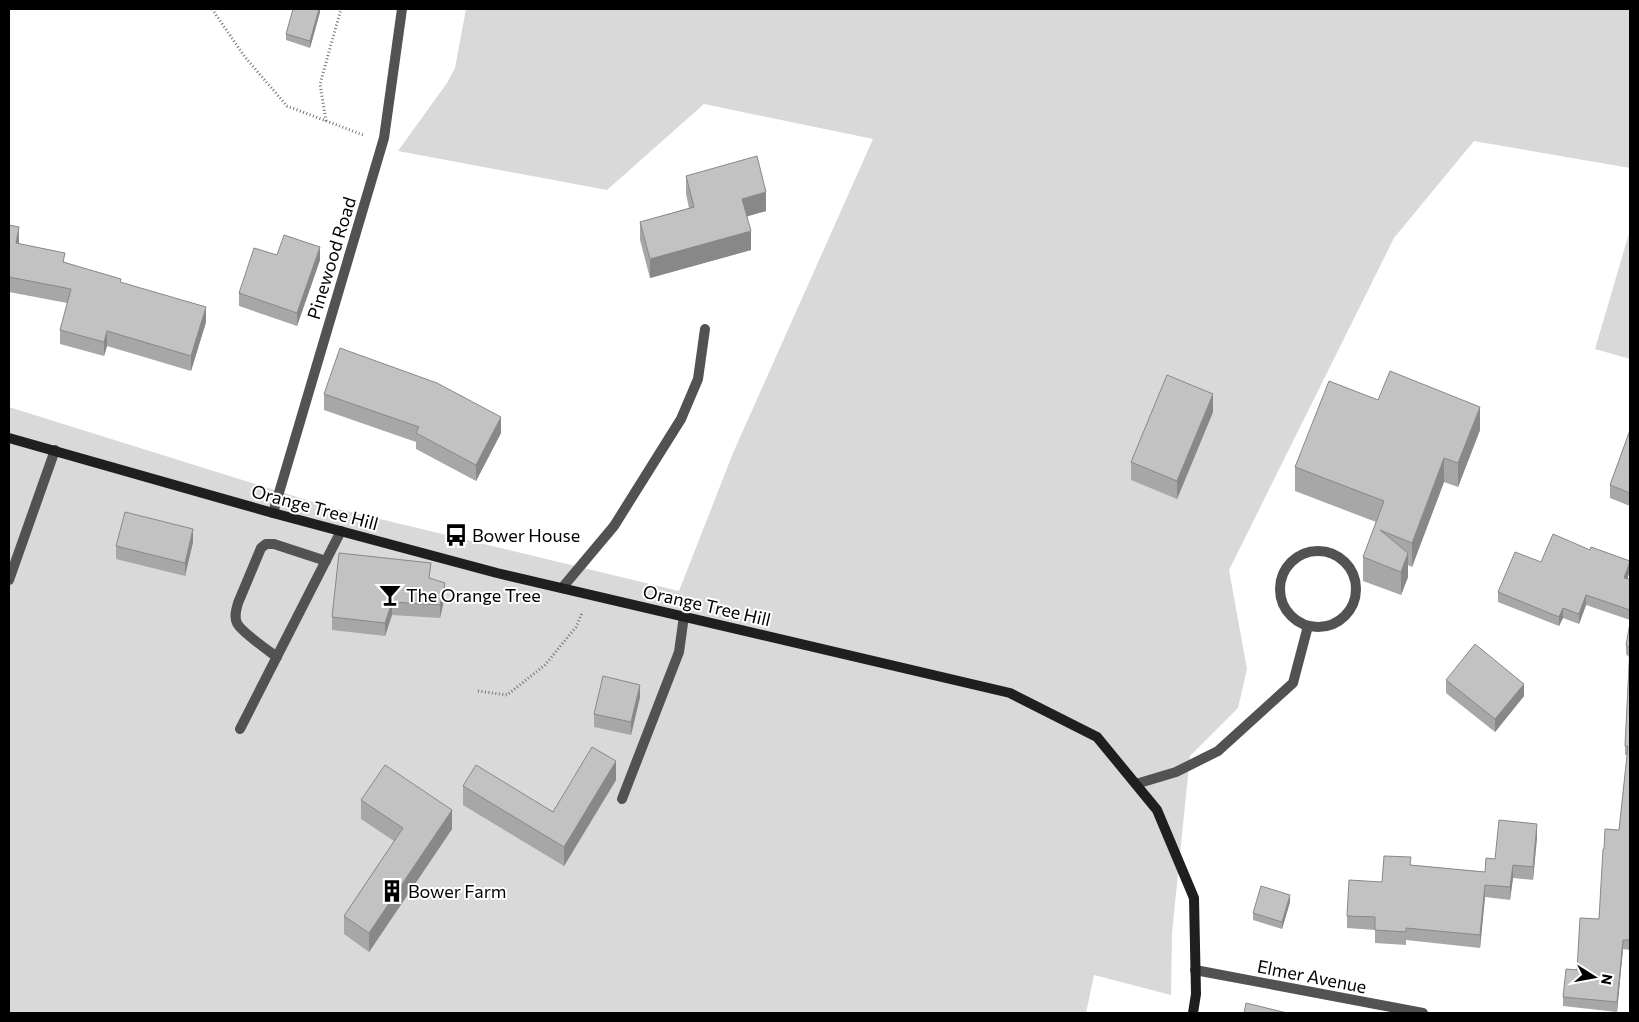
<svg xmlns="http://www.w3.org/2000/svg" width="1639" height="1022" viewBox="0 0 1639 1022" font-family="Commissioner,sans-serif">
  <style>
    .green { fill: #d9d9d9 }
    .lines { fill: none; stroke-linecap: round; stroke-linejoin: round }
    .path { stroke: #747474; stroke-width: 3; stroke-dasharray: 1 2.5; stroke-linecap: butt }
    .lane { stroke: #525252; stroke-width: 10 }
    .street { stroke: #525252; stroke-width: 10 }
    .secondary { stroke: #1f1f1f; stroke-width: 10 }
    .wall { fill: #a7a7a7 }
    .shaded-wall { fill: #888 }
    .building { fill: #c2c2c2; stroke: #888 }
    .labels { text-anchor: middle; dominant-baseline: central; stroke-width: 4; stroke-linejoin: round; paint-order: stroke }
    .street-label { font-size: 18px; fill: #000; stroke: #fff }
    .poi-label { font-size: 18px; fill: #000; stroke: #fff; text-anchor: start }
  </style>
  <rect width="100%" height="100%" fill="#fff"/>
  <g class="green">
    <path d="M466 9H1630V168L1474 141 1394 238 1229 570 1247 669 1238 708 1190 756 1172 933 1171 995 1094 975 1086 1013H9V407L326 506 679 591 733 453 873 139 704 104 607 190 398 151 447 83 455 68Z"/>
    <path d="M1630 230V359L1595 349Z"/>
  </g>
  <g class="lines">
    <g class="path">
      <path d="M212 9 245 57 287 106 363 135"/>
      <path d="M326 121 320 84 341 9"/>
      <path d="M478 691 507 695 545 665 576 627 582 613"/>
    </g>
    <g class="lane">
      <circle cx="1318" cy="589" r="38"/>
      <path d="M9 580 55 450"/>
      <path d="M562 588 614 526 681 419 698 379 705 329"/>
      <path d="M277 657C269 651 240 631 237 623 234 617 236 610 238 603L261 548 266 544H274L326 561"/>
      <path d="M240 729 341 531"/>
      <path d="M1136 784 1176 772 1218 751 1293 683 1308 626"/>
      <path d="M622 799 679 652 684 616"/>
    </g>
    <g class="street">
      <path d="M273 513 384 138 402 9"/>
      <path d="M1195 970 1423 1013"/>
    </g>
    <path class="secondary" d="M9 438 273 513 497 573 1010 693 1097 737 1157 810 1194 898 1196 994 1193 1013"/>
  </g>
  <g class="wall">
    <path d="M320 9V12L310 48 286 40V34Z"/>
    <path d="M686 176 766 211 747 216 751 250 650 278 640 240V222L689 208 686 194Z"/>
    <path d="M9 225 19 241V244L65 262 121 282 206 322 191 371 107 346 104 356 60 344V330L67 303 9 292Z"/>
    <path d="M277 255 320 260 297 326 239 306V293Z"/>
    <path d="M324 394 501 433 476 481 416 449V442L324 410Z"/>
    <path d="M1378 400 1480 430 1458 487 1444 482 1412 567 1408 565V577L1401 595 1363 581V557L1376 522 1295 491V467Z"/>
    <path d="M1213 412 1177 499 1131 480V462Z"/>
    <path d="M1630 430V506L1610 498V485Z"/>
    <path d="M193 542 185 576 116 559V546Z"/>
    <path d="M1541 562 1630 571 1627 579H1630V620L1586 605 1579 624 1563 618 1559 626 1498 602V592Z"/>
    <path d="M430 579 445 596 440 618 392 615 385 636 332 630V617Z"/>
    <path d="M1630 623V950L1623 949 1617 1012 1563 1006V997L1577 970 1599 919 1604 849 1619 830 1627 755H1625V746L1629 657 1626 654V645Z"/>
    <path d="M1446 680 1524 696 1495 732 1446 693Z"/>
    <path d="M640 697 631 735 594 727V714Z"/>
    <path d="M616 780 564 866 463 805V786L553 812Z"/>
    <path d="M361 800 452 829 369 952 344 934V916L394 841 361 819Z"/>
    <path d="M1537 837 1533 880 1513 878 1510 900 1485 897 1480 948 1406 940V945L1375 943V930L1347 928V916L1382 882 1411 865 1485 872 1495 859Z"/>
    <path d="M1290 902 1282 929 1253 920V913Z"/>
  </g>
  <g class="shaded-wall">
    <path d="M319 9H320V12L310 48V41Z"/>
    <path d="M766 192V211L742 218V199Z"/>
    <path d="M19 227V241L16 258V243Z"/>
    <path d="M751 231V250L650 278V259Z"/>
    <path d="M320 247V260L297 326V313Z"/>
    <path d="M206 307V322L191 371V356Z"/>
    <path d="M107 331V346L104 356V342Z"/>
    <path d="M1213 394V412L1177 499V481Z"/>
    <path d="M1480 407V430L1458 487V463Z"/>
    <path d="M501 417V433L476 481V465Z"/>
    <path d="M1444 458V482L1412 567V543Z"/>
    <path d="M193 529V542L185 576V563Z"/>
    <path d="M1408 553V577L1401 595V572Z"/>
    <path d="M1630 561V571L1624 588V578Z"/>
    <path d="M445 583V596L440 618V605Z"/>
    <path d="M1586 595V605L1579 624V614Z"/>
    <path d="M392 602V615L385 636V623Z"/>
    <path d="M1563 608V618L1559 626V617Z"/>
    <path d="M1524 684V696L1495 732V719Z"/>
    <path d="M640 685V697L631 735V722Z"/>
    <path d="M616 761V780L564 866V847Z"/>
    <path d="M452 810V829L369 952V933Z"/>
    <path d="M1537 824V837L1533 880V867Z"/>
    <path d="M1513 865V878L1510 900V887Z"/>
    <path d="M1485 885V897L1480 948V935Z"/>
    <path d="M1290 895V902L1282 929V922Z"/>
    <path d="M1623 940V949L1617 1012V1002Z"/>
  </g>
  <g class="building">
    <path d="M293 9H319L310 41 286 34Z"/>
    <path d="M757 156 766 192 742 199 751 231 650 259 640 222 694 207 686 176Z"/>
    <path d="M9 225 19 227 16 243 65 253 63 262 121 279 120 282 206 307 191 356 107 331 104 342 60 330 71 289 9 277V279Z"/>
    <path d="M284 235 320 247 297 313 239 293 254 248 277 255Z"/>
    <path d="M340 348 437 383 501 417 476 465 416 433 419 427 324 394Z"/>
    <path d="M1390 371 1480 407 1458 463 1444 458 1412 543 1380 530 1408 553 1401 572 1363 557 1384 501 1295 467 1329 381 1378 400Z"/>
    <path d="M1167 375 1213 394 1177 481 1131 462Z"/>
    <path d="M1630 430V493L1610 485Z"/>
    <path d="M125 512 193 529 185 563 116 546Z"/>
    <path d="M1553 534 1590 550 1591 547 1630 561 1624 578 1630 579V610L1586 595 1579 614 1563 608 1559 617 1498 592 1515 552 1541 562Z"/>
    <path d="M339 553 431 563 429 578 445 583 440 605 392 602 385 623 332 617Z"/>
    <path d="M1630 623V940H1623L1617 1002 1563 997 1566 969 1577 970 1580 918 1599 919 1603 849H1604L1605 829 1619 830 1628 746H1625L1630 648 1626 645Z"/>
    <path d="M1475 644 1524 684 1495 719 1446 680Z"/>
    <path d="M603 676 640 685 631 722 594 714Z"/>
    <path d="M592 747 616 761 564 847 463 786 476 765 553 812Z"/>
    <path d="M385 765 452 810 369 933 344 916 403 828 361 800Z"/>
    <path d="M1499 820 1537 824 1533 867 1513 865 1510 887 1485 885 1480 935 1406 928V932L1375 930V917L1347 916 1349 880 1382 882 1384 856 1411 857 1410 865 1485 872 1486 858 1495 859Z"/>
    <path d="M1261 886 1290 895 1282 922 1253 913Z"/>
    <path d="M1246 1003 1287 1013H1244Z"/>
  </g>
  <defs>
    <symbol id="bus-bare" viewBox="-9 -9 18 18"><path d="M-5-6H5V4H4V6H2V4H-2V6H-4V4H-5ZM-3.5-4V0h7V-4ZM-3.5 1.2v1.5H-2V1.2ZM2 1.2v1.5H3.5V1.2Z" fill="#000" stroke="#fff" stroke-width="2.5" paint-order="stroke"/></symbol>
    <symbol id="bar-bare" viewBox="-9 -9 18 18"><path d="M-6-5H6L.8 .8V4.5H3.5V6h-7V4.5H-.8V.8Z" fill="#000" stroke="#fff" stroke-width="2.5" paint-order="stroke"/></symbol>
    <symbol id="building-bare" viewBox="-9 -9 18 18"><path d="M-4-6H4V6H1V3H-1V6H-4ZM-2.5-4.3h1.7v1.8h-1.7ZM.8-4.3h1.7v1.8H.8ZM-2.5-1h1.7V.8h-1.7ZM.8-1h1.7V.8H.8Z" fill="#000" stroke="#fff" stroke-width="2.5" paint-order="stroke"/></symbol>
  </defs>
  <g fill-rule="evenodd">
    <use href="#bus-bare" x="440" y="519" width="32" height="32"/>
    <use href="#bar-bare" x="374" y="579" width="32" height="32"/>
    <use href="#building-bare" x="376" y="875" width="32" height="32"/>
  </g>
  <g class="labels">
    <g class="street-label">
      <text transform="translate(331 258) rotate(-73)">Pinewood Road</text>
      <text transform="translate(315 507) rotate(15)">Orange Tree Hill</text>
      <text transform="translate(707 605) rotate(13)">Orange Tree Hill</text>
      <text transform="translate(1312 976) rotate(11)">Elmer Avenue</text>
    </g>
    <g class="poi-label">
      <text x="472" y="535">Bower House</text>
      <text x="406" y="595">The Orange Tree</text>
      <text x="408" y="891">Bower Farm</text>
    </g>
  </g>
  <rect width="1639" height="1022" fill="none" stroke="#000000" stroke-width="20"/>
  <g transform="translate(1594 977) rotate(101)" stroke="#ffffff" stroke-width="4" paint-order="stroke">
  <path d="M0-4L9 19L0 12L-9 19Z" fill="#000000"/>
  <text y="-8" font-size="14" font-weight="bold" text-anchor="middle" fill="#000000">N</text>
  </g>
</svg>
